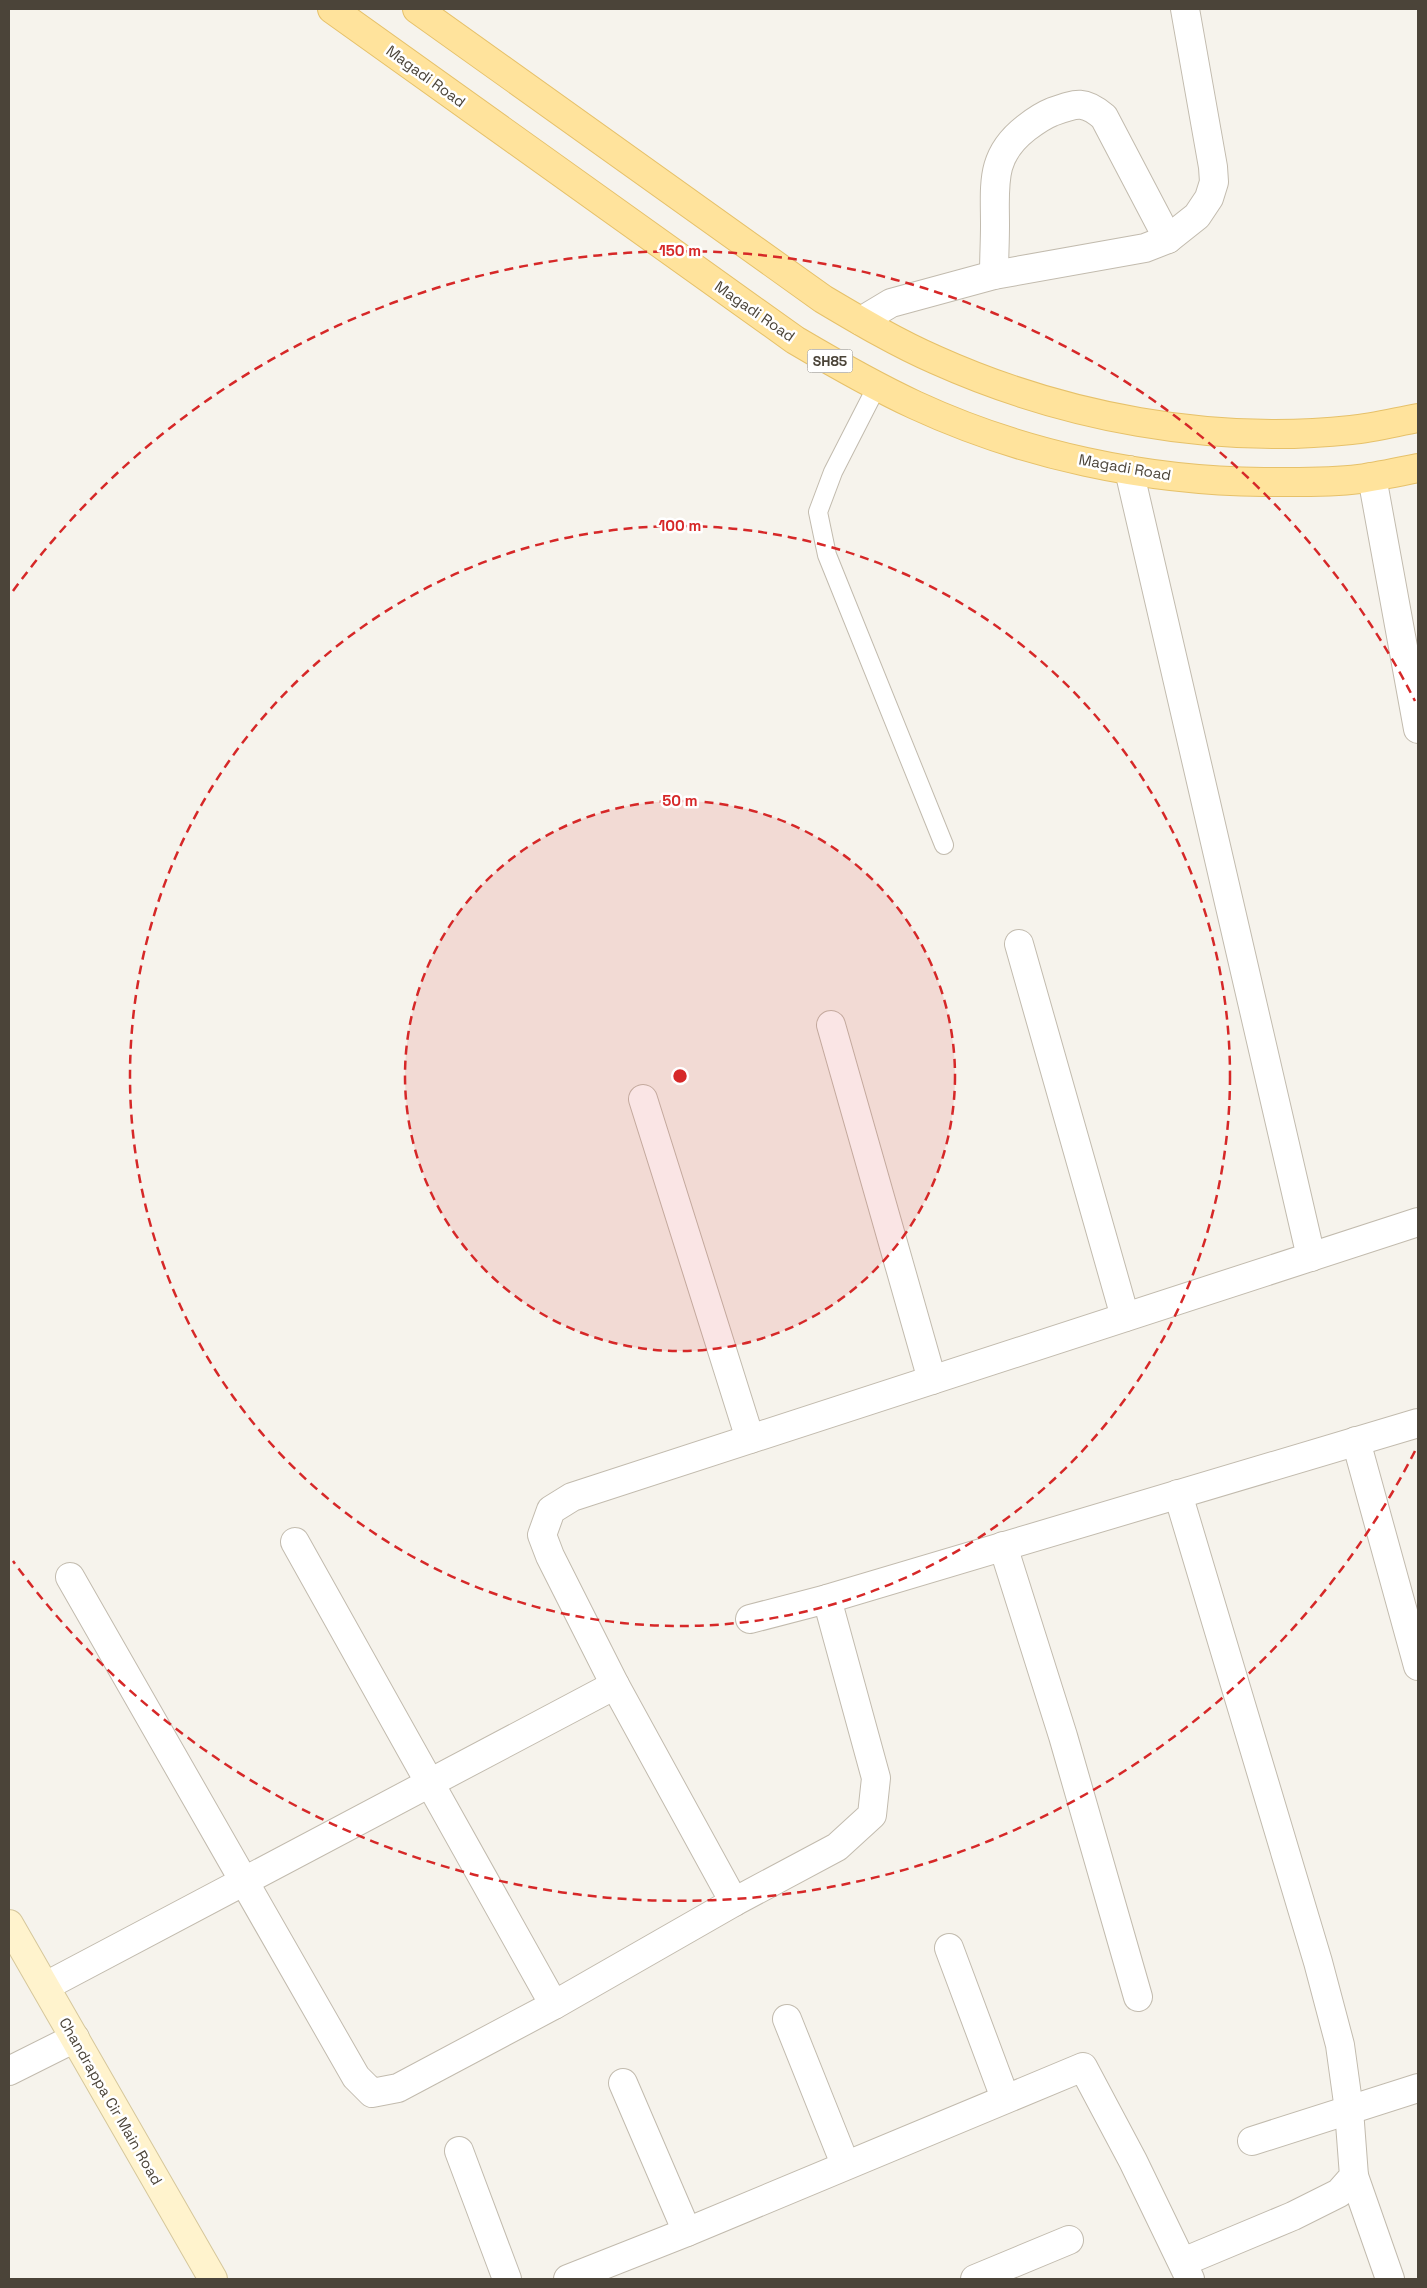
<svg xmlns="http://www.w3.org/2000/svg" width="1427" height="2288" viewBox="0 0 1427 2288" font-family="'Space Grotesk',sans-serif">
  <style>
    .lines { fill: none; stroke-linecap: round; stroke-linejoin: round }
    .lane-casing { stroke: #c2bbae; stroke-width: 20 }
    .street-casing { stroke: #c2bbae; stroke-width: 30 }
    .secondary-casing { stroke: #d6c79b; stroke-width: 30 }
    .primary-casing { stroke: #e6c16a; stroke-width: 30 }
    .lane { stroke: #fff; stroke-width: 18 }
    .street { stroke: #fff; stroke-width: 28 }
    .secondary { stroke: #fff3cd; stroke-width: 28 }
    .primary { stroke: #ffe39c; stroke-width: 28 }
    .ring { fill: none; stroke: #d62828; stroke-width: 2.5; stroke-dasharray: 9 6 }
    .labels { text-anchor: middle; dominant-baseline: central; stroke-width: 5; stroke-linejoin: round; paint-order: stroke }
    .shield { fill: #fff; stroke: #817c74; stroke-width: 1 }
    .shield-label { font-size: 14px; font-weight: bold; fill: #4b4439 }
    .street-label { font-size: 15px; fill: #4b4439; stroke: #fff }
    .centre { fill: #d62828; stroke: #fff; stroke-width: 2.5 }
    .ring-label { font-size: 15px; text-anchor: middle; font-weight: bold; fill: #d62828; stroke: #fff; stroke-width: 5; stroke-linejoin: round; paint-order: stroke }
  </style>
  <rect width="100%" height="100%" fill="#f6f3ec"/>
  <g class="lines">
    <defs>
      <path id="lane" d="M877 386 833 472 818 512 827 555 944 845"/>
      <g id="street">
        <path d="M994 275C994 258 995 242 995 225 995 184 990 156 1026 128 1035 121 1042 116 1052 112 1077 103 1084 100 1104 117L1168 239"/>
        <path d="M861 321 891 303 994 275 1145 248 1168 239 1197 216 1209 198 1214 182 1213 167 1185 9"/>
        <path d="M1129 470 1311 1257"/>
        <path d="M1372 477 1418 729"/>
        <path d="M1019 944 1125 1317"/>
        <path d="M831 1025 932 1380"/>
        <path d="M643 1099 750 1439"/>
        <path d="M1356 1441 1418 1666"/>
        <path d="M1178 1494 1318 1962 1340 2045 1349 2110 1354 2176 1339 2193 1293 2216 1183 2262"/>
        <path d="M295 1542 554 2005"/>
        <path d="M1003 1546 1063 1736 1138 1997"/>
        <path d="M70 1577 356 2077 372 2093 398 2088 554 2005 734 1902 837 1847 872 1815 876 1778 827 1599"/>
        <path d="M750 1619 827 1599 1418 1423"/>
        <path d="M734 1902 615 1685 550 1556 542 1535 551 1510 572 1497 1418 1222"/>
        <path d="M949 1948 1005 2098"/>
        <path d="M46 1986 615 1685"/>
        <path d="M787 2019 845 2164"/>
        <path d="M9 2071 75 2038"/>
        <path d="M623 2083 687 2232"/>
        <path d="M1252 2141 1418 2088"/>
        <path d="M459 2151 507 2279"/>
        <path d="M1354 2176 1390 2279"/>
        <path d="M568 2279 687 2232 1083 2067 1133 2161 1190 2279"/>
        <path d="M975 2279 1069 2240"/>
      </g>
      <path id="secondary" d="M9 1924 213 2279"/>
      <g id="primary">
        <path d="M332 9 795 340C834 363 874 386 915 405 1023 455 1146 481 1264 482 1295 482 1328 483 1359 479 1379 476 1398 472 1418 468"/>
        <path d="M417 9 823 299C860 321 897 343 936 360 1063 417 1212 445 1351 430 1373 428 1396 422 1418 418"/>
      </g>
    </defs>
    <use href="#lane" class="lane-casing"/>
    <use href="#street" class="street-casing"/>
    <use href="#secondary" class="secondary-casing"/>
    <use href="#primary" class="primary-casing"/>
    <use href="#lane" class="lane"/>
    <use href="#street" class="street"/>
    <use href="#secondary" class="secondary"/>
    <use href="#primary" class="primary"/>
  </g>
  <circle cx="680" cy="1076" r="275" fill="#d62828" fill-opacity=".12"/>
  <g class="ring">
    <circle cx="680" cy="1076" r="275"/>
    <circle cx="680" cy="1076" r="550"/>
    <path d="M1415 1451A825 825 0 0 1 13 1561M13 591A825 825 0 0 1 1415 701"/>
  </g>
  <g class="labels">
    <rect class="shield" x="807.5" y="349.5" width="45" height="23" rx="4"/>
    <g class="shield-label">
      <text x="830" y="361">SH85</text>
    </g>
    <g class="street-label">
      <text transform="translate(426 76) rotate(36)">Magadi Road</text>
      <text transform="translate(755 311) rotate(35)">Magadi Road</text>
      <text transform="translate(1125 467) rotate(10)">Magadi Road</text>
      <text transform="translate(111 2101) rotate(60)">Chandrappa Cir Main Road</text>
    </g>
  </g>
  <circle cx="680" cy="1076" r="8" class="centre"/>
  <g class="ring-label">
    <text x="680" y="256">150 m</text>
    <text x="680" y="531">100 m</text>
    <text x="680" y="806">50 m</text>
  </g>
  <rect width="1427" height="2288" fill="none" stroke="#4b4439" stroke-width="20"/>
</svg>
